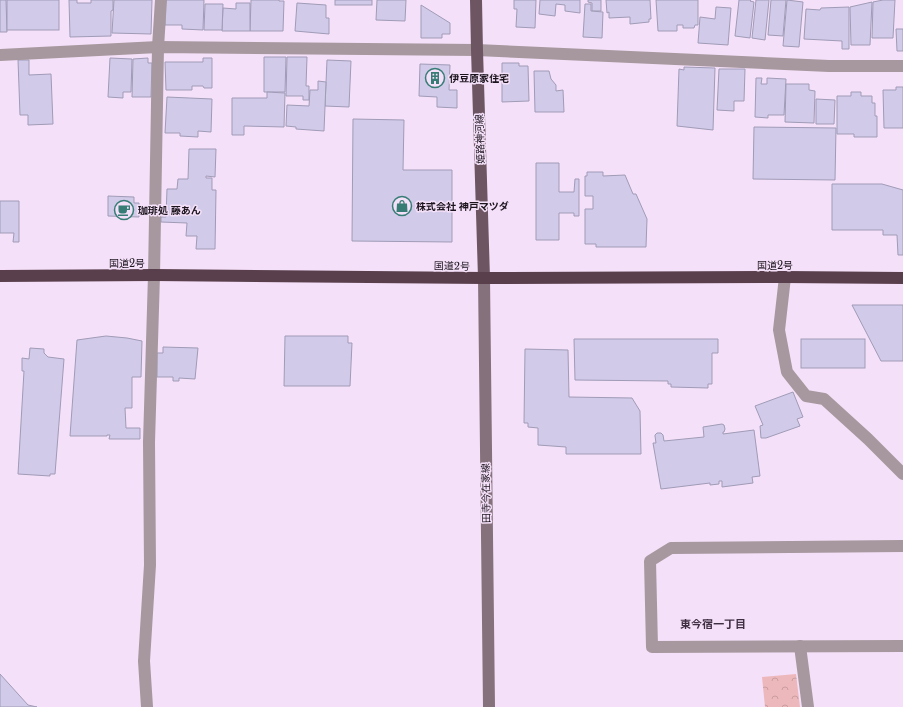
<svg xmlns="http://www.w3.org/2000/svg" width="903" height="707" viewBox="0 0 903 707" font-family="'Libre Baskerville','Noto Sans JP',serif">
  <style>
    .park { fill: url(#park-crowns) }
    .building { fill: #d1cbe9; stroke: #a09bb7 }
    .lines { fill: none; stroke-linecap: round; stroke-linejoin: round }
    .street { stroke: #a6989e; stroke-width: 12 }
    .secondary { stroke: #85717b; stroke-width: 12 }
    .primary { stroke: #6d5662; stroke-width: 12 }
    .highway { stroke: #593f4c; stroke-width: 12 }
    .labels { text-anchor: middle; dominant-baseline: central; stroke-width: 3; stroke-linejoin: round; paint-order: stroke }
    .poi-label { font-size: 10px; font-weight: bold; fill: #1b141d; stroke: #f5e0f9; text-anchor: start }
    .street-label { font-size: 10px; fill: #1b141d; stroke: #f5e0f9 }
    .neighbourhood-label { font-size: 11px; font-weight: bold; fill: #3e2e42; stroke: #f5e0f9 }
  </style>
  <defs>
    <pattern id="park-crowns" width="20" height="18" patternUnits="userSpaceOnUse"><rect width="20" height="18" fill="#ecb8bb"/><path d="M2 6a3 3 0 1 1 6 0M12 15a3 3 0 1 1 6 0" fill="none" stroke="#ca9da0"/></pattern>
  </defs>
  <rect width="100%" height="100%" fill="#f5e0f9"/>
  <path class="park" d="M796 674 800 707H765L762 677Z"/>
  <g class="building">
    <path d="M0 0H6L7 32H0Z"/>
    <rect x="7" y="0" width="52" height="30"/>
    <path d="M69 0H77V3H91V0H113V10L111 11V36L70 37Z"/>
    <path d="M114 0H152L151 34 112 33Z"/>
    <path d="M165 0H204L203 30 182 29V25H165Z"/>
    <path d="M251 0H279V1H284L283 31H250Z"/>
    <rect x="335" y="0" width="37" height="5"/>
    <path d="M377 0H406L405 21 376 20Z"/>
    <path d="M514 0H536L535 28 516 27 517 9H514Z"/>
    <path d="M540 0H580V13L565 11V5L556 4 555 16 539 14Z"/>
    <path d="M588 0H601V11H592V3L588 2Z"/>
    <path d="M606 0H650L651 19H649V22L630 24V17L609 18V12L607 13Z"/>
    <path d="M656 0H698V25H695L694 28H683V25H677V31H658Z"/>
    <path d="M739 0H751L750 1 754 2 750 38 735 36Z"/>
    <path d="M756 0H769L765 40 752 38Z"/>
    <path d="M771 0H786L783 36 768 35Z"/>
    <path d="M787 0 803 2 799 47 783 46Z"/>
    <path d="M883 0H895L893 38H872L873 2Z"/>
    <path d="M872 2 870 45H851L850 7Z"/>
    <path d="M236 3H250V31H222L223 8 236 9Z"/>
    <path d="M297 3 326 5V18H329V34L295 31Z"/>
    <path d="M205 4H223L222 30H204Z"/>
    <path d="M585 4H591V11L603 12 602 38 583 37Z"/>
    <path d="M421 5 450 23V34H442V38H421Z"/>
    <path d="M716 7 731 8 728 45 698 43 700 17 715 19Z"/>
    <path d="M849 7V49H842V41L804 39 806 9 820 10 821 8Z"/>
    <path d="M896 29H903V51H897Z"/>
    <path d="M264 57H286L285 92H264Z"/>
    <path d="M287 57H307L306 86H309V100H303V96H286Z"/>
    <path d="M110 58 132 59 131 92H123V98L108 97Z"/>
    <path d="M148 58V63H152L151 97H132L133 59Z"/>
    <path d="M203 58H212V88H204L203 86H192V90H166L165 62H203Z"/>
    <path d="M18 60H29V75L51 74 53 124 28 125V115H20Z"/>
    <path d="M327 60 351 61 349 107 325 106Z"/>
    <path d="M502 63H519V66H528L529 101 502 102Z"/>
    <path d="M420 64 450 65 449 90H457V108L437 107V97L419 96Z"/>
    <path d="M684 67 715 68 713 130 677 126 679 69 684 70Z"/>
    <path d="M719 69H745L744 101H734V111L717 110Z"/>
    <path d="M534 71H549L551 79 556 85V91L563 90 564 112H535Z"/>
    <path d="M756 78H762L761 84H767V78L786 79 784 115H768V118L755 117Z"/>
    <path d="M318 81 326 82 324 131 296 129V127L286 126 287 105 309 106 310 90H318Z"/>
    <path d="M786 84H809V90L815 91 814 123 785 122Z"/>
    <path d="M896 87H903V128H884L883 90H896Z"/>
    <path d="M267 92 285 93 284 127 244 126V135H232V98H267Z"/>
    <path d="M851 92H861V96H872V103H875V116H877V137H854V134H837V96H851Z"/>
    <path d="M167 97 212 99 211 132 198 131V137L180 136V133H165Z"/>
    <path d="M816 99 835 100 834 124H816Z"/>
    <path d="M353 119 404 120 403 170H452V242L352 241Z"/>
    <path d="M754 127 836 128 835 180 753 179Z"/>
    <path d="M189 149H216L215 177 206 176V178H212V190H216L215 249H196L197 236H186L187 223 161 222V217H166L167 189H177L178 179H188Z"/>
    <path d="M536 163H559V192H574L575 179H579V216H574V213H559V240H536Z"/>
    <path d="M587 172H603V176L625 175 633 194H636L647 219 646 247H596V244H585V209H593V196H585V176H587Z"/>
    <path d="M832 184H882L903 190V255H898L897 235H883V230H832Z"/>
    <path d="M108 196 134 197V203H139V217L108 216Z"/>
    <path d="M0 201H19V242H13L14 233H0Z"/>
    <path d="M852 305H903V361H881Z"/>
    <path d="M106 336 127 338 142 341 141 377H132V408H125L126 428H140V439H109L110 435H107V436H70L77 340Z"/>
    <path d="M285 336H348V343H352L350 386H284Z"/>
    <path d="M574 339H718V353H712V384H708V388L671 387V384H668V381L575 380Z"/>
    <rect x="801" y="339" width="64" height="29"/>
    <path d="M163 347 198 348 195 379 179 378V381H173V377H157V353H163Z"/>
    <path d="M30 348 44 349V353L48 357 64 359 55 474H50V476L18 474 24 371H22V358L29 359Z"/>
    <path d="M525 349 568 350 569 397 632 398 640 411 641 454H566V447L538 445V428L528 427V423H524Z"/>
    <path d="M793 392 803 417 797 419 800 426 766 438H761L760 426 763 425 755 406Z"/>
    <path d="M722 424 724 425 725 429 724 432H723V434L754 430 760 476 752 477 753 483 722 487V481H719V484L710 485V483L661 489 653 443H656L655 436V435L657 433H661L663 435 664 441 704 437 703 427Z"/>
    <path d="M0 674 28 705 37 707H0Z"/>
  </g>
  <g class="lines">
    <g class="street">
      <path d="M0 55 158 47 477 50 829 66H903"/>
      <path d="M785 277 779 330 787 372 806 396 824 399 868 439 903 474"/>
      <path d="M903 546 671 548 650 561 652 647 903 646"/>
      <path d="M800 646 808 707"/>
      <path d="M147 707 144 661 150 565 149 442 154 275 158 47 161 0"/>
    </g>
    <path class="secondary" d="M484 278 489 707"/>
    <path class="primary" d="M476 0 477 50 484 278"/>
    <path class="highway" d="M0 276 154 275 484 278 785 277 903 278"/>
  </g>
  <defs>
    <symbol id="building-ring" viewBox="-11 -11 22 22"><circle r="9.5" fill="#f5e0f9" stroke="#377d75" stroke-width="1.5"/><path d="M-4-6H4V6H1V3H-1V6H-4ZM-2.5-4.3h1.7v1.8h-1.7ZM.8-4.3h1.7v1.8H.8ZM-2.5-1h1.7V.8h-1.7ZM.8-1h1.7V.8H.8Z" fill="#377d75"/></symbol>
    <symbol id="shop-ring" viewBox="-11 -11 22 22"><circle r="9.5" fill="#f5e0f9" stroke="#377d75" stroke-width="1.5"/><path d="M-5-2.5h2.3a2.7 3.5 0 0 1 5.4 0H5L5.5 6h-11ZM-1.5-2.5h3a1.5 2.3 0 0 0-3 0Z" fill="#377d75"/></symbol>
    <symbol id="cafe-ring" viewBox="-11 -11 22 22"><circle r="9.5" fill="#f5e0f9" stroke="#377d75" stroke-width="1.5"/><path d="M-5.5-4.5H6V0H3Q3 3.5 0 3.5H-2.5Q-5.5 3.5-5.5 0ZM3-3.2v2h1.7v-2ZM-6 4.5H4V6H-6Z" fill="#377d75"/></symbol>
  </defs>
  <g fill-rule="evenodd">
    <use href="#building-ring" x="424" y="67" width="22" height="22"/>
    <use href="#shop-ring" x="391" y="195" width="22" height="22"/>
    <use href="#cafe-ring" x="113" y="199" width="22" height="22"/>
  </g>
  <g class="labels">
    <g class="poi-label">
      <text x="449" y="78">伊豆原家住宅</text>
      <text x="416" y="206">株式会社 神戸マツダ</text>
      <text x="138" y="210">珈琲処 藤あん</text>
    </g>
    <g class="street-label">
      <text transform="translate(480 139) rotate(-92)">姫路神河線</text>
      <text x="127" y="263">国道2号</text>
      <text x="775" y="265">国道2号</text>
      <text transform="translate(452 266) rotate(1)">国道2号</text>
      <text transform="translate(486 493) rotate(-91)">田寺今在家線</text>
    </g>
    <g class="neighbourhood-label">
      <text x="713" y="624">東今宿一丁目</text>
    </g>
  </g>
</svg>
